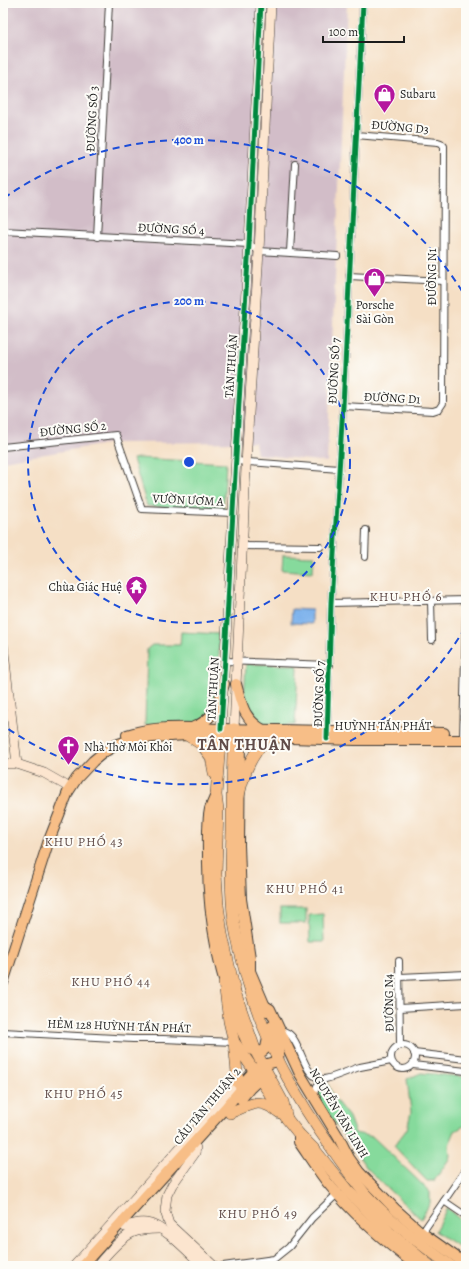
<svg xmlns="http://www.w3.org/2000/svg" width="469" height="1269" viewBox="0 0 469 1269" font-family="Alegreya,serif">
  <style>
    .industrial { fill: #d2bdc8 }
    .green { fill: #86da9c; stroke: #517b5c }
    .water { fill: #7fb3ec; stroke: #4e6884 }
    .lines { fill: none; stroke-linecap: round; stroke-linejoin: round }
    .street-casing { stroke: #3d3935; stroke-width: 8 }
    .secondary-casing { stroke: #3d3935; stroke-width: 10 }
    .primary-casing { stroke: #3d3935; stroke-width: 12 }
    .highway-casing { stroke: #3d3935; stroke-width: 12 }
    .street { stroke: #fff; stroke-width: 6 }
    .secondary { stroke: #fce5cf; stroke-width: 9 }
    .primary { stroke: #f7be87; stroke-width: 10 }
    .highway { stroke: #f7be87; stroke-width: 11 }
    .cycleway-casing { stroke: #fdfcf7; stroke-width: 8 }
    .cycleway { stroke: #00873e; stroke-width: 5 }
    .ring { fill: none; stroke: #1d4ed8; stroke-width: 2; stroke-dasharray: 7 5 }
    .labels { text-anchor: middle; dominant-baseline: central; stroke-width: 4; stroke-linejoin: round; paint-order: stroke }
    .poi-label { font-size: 12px; fill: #1c1c1c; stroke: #fdfcf7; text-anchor: start }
    .street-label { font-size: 12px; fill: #1c1c1c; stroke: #fdfcf7 }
    .neighbourhood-label { font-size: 13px; letter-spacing: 1px; fill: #614c49; stroke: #fdfcf7 }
    .district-label { font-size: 16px; font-weight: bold; letter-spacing: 1px; fill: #614c49; stroke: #fdfcf7 }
    .centre { fill: #1d4ed8; stroke: #fdfcf7; stroke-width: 2 }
    .ring-label { font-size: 12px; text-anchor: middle; font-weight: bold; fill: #1d4ed8; stroke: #fdfcf7; stroke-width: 4; stroke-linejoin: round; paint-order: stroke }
  </style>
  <rect width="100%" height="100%" fill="#fdfcf7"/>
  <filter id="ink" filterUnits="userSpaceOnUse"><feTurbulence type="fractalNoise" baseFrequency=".025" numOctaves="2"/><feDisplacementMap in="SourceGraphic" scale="8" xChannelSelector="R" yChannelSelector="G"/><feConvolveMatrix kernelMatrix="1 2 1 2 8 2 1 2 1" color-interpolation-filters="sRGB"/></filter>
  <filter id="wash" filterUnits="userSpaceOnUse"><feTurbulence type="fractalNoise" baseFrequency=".012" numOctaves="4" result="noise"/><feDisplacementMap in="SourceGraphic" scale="16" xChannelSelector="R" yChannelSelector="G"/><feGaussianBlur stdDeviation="0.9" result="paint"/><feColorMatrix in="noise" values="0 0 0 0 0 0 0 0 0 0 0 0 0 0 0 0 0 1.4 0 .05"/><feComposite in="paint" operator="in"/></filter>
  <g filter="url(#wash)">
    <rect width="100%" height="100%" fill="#f5dfc5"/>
    <path class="industrial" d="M3 3H347L327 462 257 454 255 442 112 443 3 461Z"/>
    <g class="green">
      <path d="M138 458 226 463 223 511 147 506 133 459Z"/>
      <path d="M283 555 314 556 313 572 282 570Z"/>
      <path d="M181 632 219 634V673L217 696 206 718 190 725H145L147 649 152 645H180Z"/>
      <path d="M246 664 297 665 298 670 295 725 260 726 255 723 244 701Z"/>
      <rect x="280" y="909" width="26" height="14"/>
      <path d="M323 914 324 942H310L309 915Z"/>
      <path d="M421 1073 466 1077V1125L455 1131 449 1145 450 1155 449 1159 434 1181H427L394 1146 407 1129 411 1112 407 1079Z"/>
      <path d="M328 1084 333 1097 349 1117 355 1133 373 1137 430 1192V1203L421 1219 388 1189 367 1168 326 1111 313 1091Z"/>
      <path d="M447 1208 466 1225V1251L445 1238 435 1231Z"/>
    </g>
    <path class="water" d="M292 609 312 610V624L291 623Z"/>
  </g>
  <g filter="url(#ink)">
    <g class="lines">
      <defs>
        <g id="street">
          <path d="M3 231 249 244 259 251 337 256"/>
          <path d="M97 237 109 3"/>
          <path d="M290 252 295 164"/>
          <path d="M349 276 443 281"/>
          <path d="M343 406 433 411 439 409 443 403 444 146 441 143 438 142 356 135"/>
          <path d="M3 447 116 435 142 509 233 513"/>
          <path d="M236 461 339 469"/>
          <path d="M243 546 320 547"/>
          <path d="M365 557 366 530"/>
          <path d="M431 601 432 640"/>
          <path d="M331 603 466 600"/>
          <path d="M225 661 330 665"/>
          <path d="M327 734 331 603 343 406 363 3"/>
          <path d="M463 740 466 615"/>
          <path d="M399 961 400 1045"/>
          <path d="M400 977 466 974"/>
          <path d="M400 1008 466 1004"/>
          <path d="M279 1029C282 1030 285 1031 288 1033 302 1042 303 1081 325 1079 336 1077 349 1070 360 1067 370 1065 381 1063 391 1061"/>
          <path d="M3 1032 133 1039H163L234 1042"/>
          <circle cx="403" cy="1057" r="12"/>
          <path d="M414 1053 466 1059"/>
          <path d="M413 1065 466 1071"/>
          <path d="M313 1096 317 1086 325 1079"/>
          <path d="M444 1201 466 1216"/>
          <path d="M422 1233 466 1169"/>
          <path d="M223 1266 274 1259 289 1247 312 1218 337 1194"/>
        </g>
        <g id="secondary">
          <path d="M3 644 17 764"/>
          <path d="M221 729 239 402 249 244 261 3"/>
          <path d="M234 729 247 446 259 251 271 3"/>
          <path d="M3 764H17L44 773 65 785"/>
          <path d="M196 1148 195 1153 172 1185 167 1195 165 1211 169 1224 214 1266"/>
          <path d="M125 1227C132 1224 138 1222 146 1223 164 1225 189 1253 203 1266"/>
          <path d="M74 1266 238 1083 244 1081"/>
          <path d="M97 1266C106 1255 121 1237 134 1232 142 1229 151 1229 159 1229"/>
        </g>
        <g id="primary">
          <path d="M236 684C242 705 243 718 263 730"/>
          <path d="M194 727C216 718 218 705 224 684"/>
          <path d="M127 735C156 725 191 728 221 729L444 733"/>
          <path d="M240 737 239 845 241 899 250 958V971L267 1011"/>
          <path d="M216 795C214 799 212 804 210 809 207 823 208 840 208 855 207 919 221 989 249 1047 253 1052 257 1052 263 1051L266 1048 268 1038"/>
          <path d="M3 983 48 843 68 792 77 778 93 761 104 752 116 745 130 740 153 737 187 735 355 740H466"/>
          <path d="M265 1006 270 1009 300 1074 339 1138 349 1158 359 1172 395 1209 422 1233 466 1264"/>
          <path d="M272 1026 279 1046 278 1061"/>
          <path d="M241 1099 250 1088 265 1074"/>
          <path d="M299 1134V1142C308 1155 317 1169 327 1182 353 1214 384 1241 417 1266"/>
          <path d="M82 1266 227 1106 243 1087 245 1081 254 1071 263 1065 278 1061"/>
        </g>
        <g id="highway">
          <path d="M221 729 216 795 218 809 216 874 218 905 222 934 235 992 256 1052 283 1102 287 1119"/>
          <path d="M234 729C232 763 232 796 232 830 231 861 230 891 234 922 237 942 242 960 247 979 266 1045 295 1097 335 1153 345 1167 355 1182 366 1195 391 1222 421 1245 451 1266"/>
          <path d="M187 735 201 744 211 757 214 773"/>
          <path d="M237 806C242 777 248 759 268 737"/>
          <path d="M224 982 229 1021 234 1042 238 1083"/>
          <path d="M234 1042 240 1050 287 1119 299 1134 315 1150 348 1191 389 1232 430 1266"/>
          <path d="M230 1113C252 1103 259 1097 280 1113"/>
        </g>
      </defs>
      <use href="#street" class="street-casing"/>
      <use href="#secondary" class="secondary-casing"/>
      <use href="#primary" class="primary-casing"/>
      <use href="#highway" class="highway-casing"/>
      <use href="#street" class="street"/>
      <use href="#secondary" class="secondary"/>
      <use href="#primary" class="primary"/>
      <use href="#highway" class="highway"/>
      <defs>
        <g id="cycleway">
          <path d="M221 729 239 402 249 244 261 3"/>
          <path d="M327 739 331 603 343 406 363 3"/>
        </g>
      </defs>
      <use href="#cycleway" class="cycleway-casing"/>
      <use href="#cycleway" class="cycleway"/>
    </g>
  </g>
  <g class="ring">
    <circle cx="189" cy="462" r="161"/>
    <path d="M465 628A322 322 0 0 1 4 726M4 198A322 322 0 0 1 465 296"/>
  </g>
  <defs>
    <symbol id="shop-pin" viewBox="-11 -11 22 30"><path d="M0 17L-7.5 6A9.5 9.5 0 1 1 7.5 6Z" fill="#b5179e" stroke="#fdfcf7"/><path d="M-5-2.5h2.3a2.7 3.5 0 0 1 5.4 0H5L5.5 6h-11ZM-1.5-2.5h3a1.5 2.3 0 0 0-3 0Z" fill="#fff"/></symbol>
    <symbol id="temple-pin" viewBox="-11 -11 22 30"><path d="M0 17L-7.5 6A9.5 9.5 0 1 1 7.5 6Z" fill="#b5179e" stroke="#fdfcf7"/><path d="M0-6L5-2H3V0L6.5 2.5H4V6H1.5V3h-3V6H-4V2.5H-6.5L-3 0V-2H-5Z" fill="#fff"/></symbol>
    <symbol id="church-pin" viewBox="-11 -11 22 30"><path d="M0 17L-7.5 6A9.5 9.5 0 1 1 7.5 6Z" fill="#b5179e" stroke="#fdfcf7"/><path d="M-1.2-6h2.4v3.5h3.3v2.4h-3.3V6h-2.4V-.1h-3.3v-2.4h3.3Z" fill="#fff"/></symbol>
  </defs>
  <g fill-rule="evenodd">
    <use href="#shop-pin" x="372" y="82" width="25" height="34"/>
    <use href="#shop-pin" x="362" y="266" width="25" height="34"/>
    <use href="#temple-pin" x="124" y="574" width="25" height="34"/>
    <use href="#church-pin" x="56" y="734" width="25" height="34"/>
  </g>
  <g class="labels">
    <g class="poi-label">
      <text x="400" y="94">Subaru</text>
      <text x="375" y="305" text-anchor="middle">Porsche<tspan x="375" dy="14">Sài Gòn</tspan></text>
      <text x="122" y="587" text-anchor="end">Chùa Giác Huệ</text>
      <text x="84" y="747">Nhà Thờ Môi Khôi</text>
    </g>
    <g class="street-label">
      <text transform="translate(92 119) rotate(-87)">ĐƯỜNG SỐ 3</text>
      <text transform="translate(400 127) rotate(5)">ĐƯỜNG D3</text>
      <text transform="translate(171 229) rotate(3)">ĐƯỜNG SỐ 4</text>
      <text transform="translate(432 277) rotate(-90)">ĐƯỜNG N1</text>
      <text transform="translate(231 366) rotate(-86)">TÂN THUẬN</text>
      <text transform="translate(334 371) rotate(-87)">ĐƯỜNG SỐ 7</text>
      <text transform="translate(392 398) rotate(3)">ĐƯỜNG D1</text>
      <text transform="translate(73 429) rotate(-6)">ĐƯỜNG SỐ 2</text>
      <text transform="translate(188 500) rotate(3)">VƯỜN ƯƠM A</text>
      <text transform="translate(213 689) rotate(-87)">TÂN THUẬN</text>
      <text transform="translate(319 694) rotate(-88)">ĐƯỜNG SỐ 7</text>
      <text x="383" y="726">HUỲNH TẤN PHÁT</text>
      <text transform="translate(389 1003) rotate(-91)">ĐƯỜNG N4</text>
      <text transform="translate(119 1026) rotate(2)">HẺM 128 HUỲNH TẤN PHÁT</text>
      <text transform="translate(207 1106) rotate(-50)">CẦU TÂN THUẬN 2</text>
      <text transform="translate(339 1113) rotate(59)">NGUYỄN VĂN LINH</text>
    </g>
    <g class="neighbourhood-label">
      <text x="406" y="596">KHU PHỐ 6</text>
      <text x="84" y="841">KHU PHỐ 43</text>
      <text x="305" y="888">KHU PHỐ 41</text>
      <text x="111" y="981">KHU PHỐ 44</text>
      <text x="84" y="1093">KHU PHỐ 45</text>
      <text x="258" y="1213">KHU PHỐ 49</text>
    </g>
    <g class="district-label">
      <text x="245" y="745">TÂN THUẬN</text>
    </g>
  </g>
  <circle cx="189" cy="462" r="6" class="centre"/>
  <g class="ring-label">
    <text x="189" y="144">400 m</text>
    <text x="189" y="305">200 m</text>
  </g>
  <rect width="469" height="1269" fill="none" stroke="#fdfcf7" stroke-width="16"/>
  <path d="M323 36v6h81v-6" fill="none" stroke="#1c1c1c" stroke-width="2"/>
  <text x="329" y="36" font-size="12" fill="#1c1c1c" stroke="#fdfcf7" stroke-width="3" paint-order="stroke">100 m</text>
</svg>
